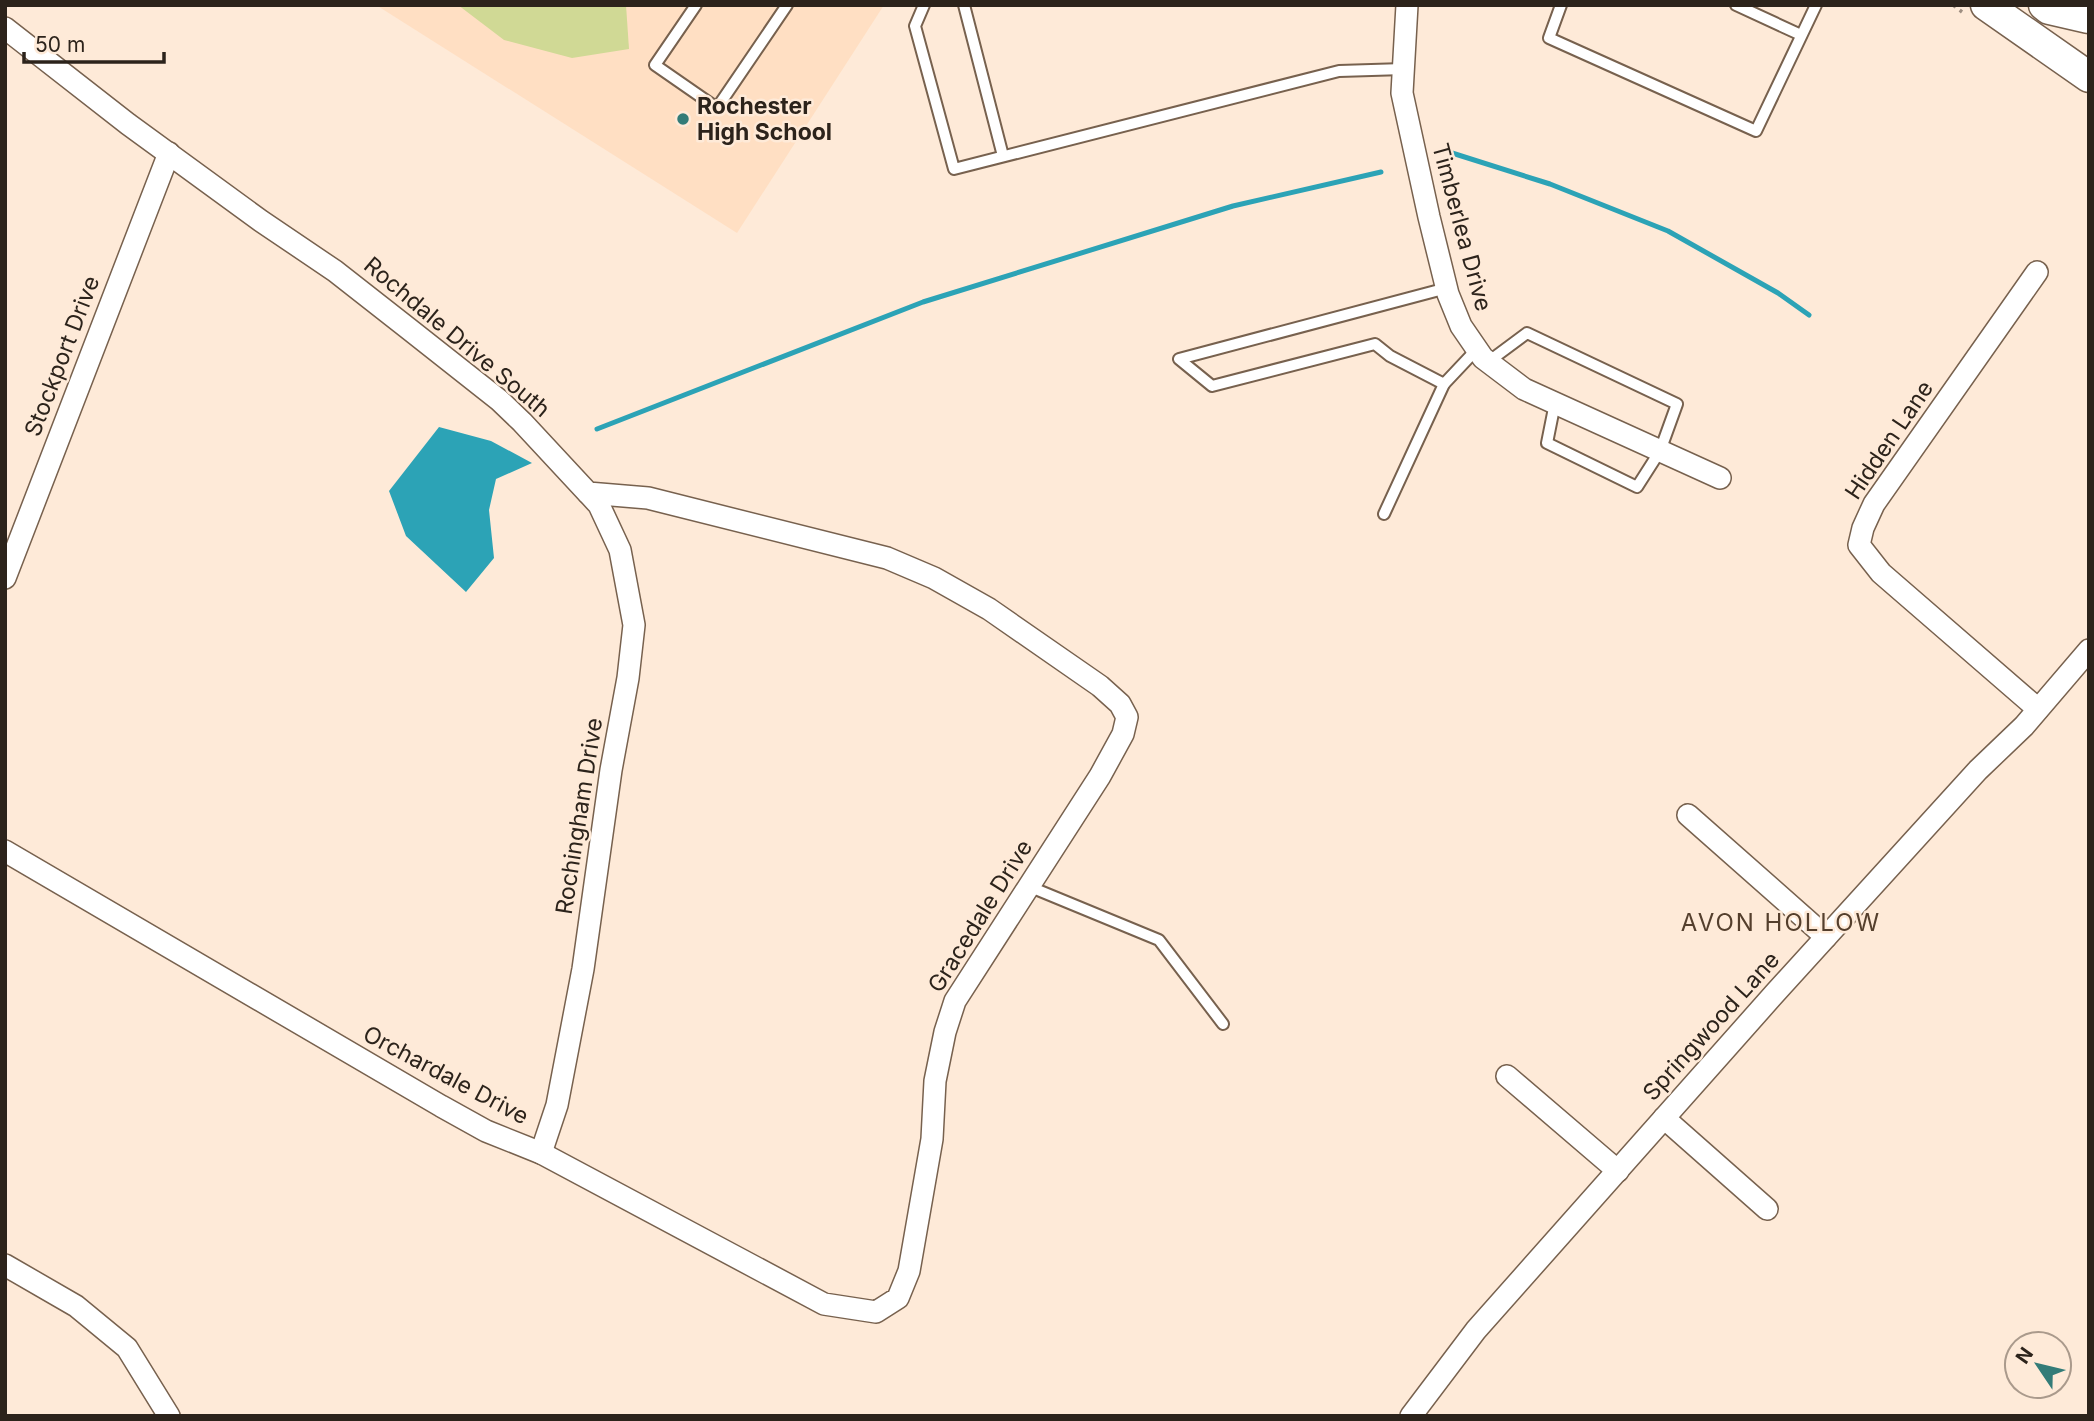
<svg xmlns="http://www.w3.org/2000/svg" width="2094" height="1421" viewBox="0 0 2094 1421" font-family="Inter,sans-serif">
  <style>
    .built { fill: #ffdfc3 }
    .green { fill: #d0d995 }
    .water { fill: #2ca3b6 }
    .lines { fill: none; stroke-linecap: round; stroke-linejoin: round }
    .stream { stroke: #2ca3b6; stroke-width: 5 }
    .lane-casing { stroke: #77614e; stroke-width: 14 }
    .street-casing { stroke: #77614e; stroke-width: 24 }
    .secondary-casing { stroke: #77614e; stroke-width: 33 }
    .path { stroke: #9e8f82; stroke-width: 3.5; stroke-dasharray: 3.5 5; stroke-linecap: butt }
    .lane { stroke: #fff; stroke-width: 10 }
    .street { stroke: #fff; stroke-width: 21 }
    .secondary { stroke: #fff; stroke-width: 30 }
    .poi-dot { fill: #337c78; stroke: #feead8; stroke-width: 2.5 }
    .labels { text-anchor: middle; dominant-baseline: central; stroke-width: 5; stroke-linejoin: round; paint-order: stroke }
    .poi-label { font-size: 23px; font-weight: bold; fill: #2c231b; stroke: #feead8; text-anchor: start }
    .street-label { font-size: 23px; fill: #2c231b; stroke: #feead8 }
    .neighbourhood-label { font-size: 24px; letter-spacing: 2px; fill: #543f2d; stroke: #feead8 }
  </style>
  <rect width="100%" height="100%" fill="#feead8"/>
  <path class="built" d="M376 5H884L737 233Z"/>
  <path class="green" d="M458 5H626L629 49 572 58 504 40Z"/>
  <path class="water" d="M439 427 491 441 532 463 496 479 489 510 494 558 466 592 406 536 389 491Z"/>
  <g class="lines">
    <g class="stream">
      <path d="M1452 153 1550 184 1668 231 1778 293 1809 315"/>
      <path d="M597 429 923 302 1233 206 1381 172"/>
    </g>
    <defs>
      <g id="lane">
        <path d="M696 5 655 65 717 108 787 5"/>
        <path d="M924 5 915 26 954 169 1339 71 1404 69"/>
        <path d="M964 5 1003 156"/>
        <path d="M1561 5 1549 38 1756 131 1816 5"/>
        <path d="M1736 5 1801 35"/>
        <path d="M1447 288 1179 359 1212 386 1375 344 1390 356 1444 384 1477 349"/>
        <path d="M1488 362 1527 333 1677 404 1660 451 1637 487 1547 443 1555 403"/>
        <path d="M1384 514 1444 384"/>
        <path d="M1028 886 1159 940 1223 1024"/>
      </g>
      <g id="street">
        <path d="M1407 5 1402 93 1429 217 1448 294 1461 326 1483 358 1524 389 1720 478"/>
        <path d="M5 28 128 124 261 221 335 271 409 329 499 400 522 422 588 493 648 498 887 558 934 578 989 609 1100 686 1120 704 1127 717 1123 734 1100 776 955 1001 945 1032 935 1081 932 1139 909 1271 898 1298 876 1312 824 1304 541 1153 486 1131 441 1106 5 851"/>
        <path d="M2037 272 1874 504 1863 528 1859 545 1881 573 2038 709"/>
        <path d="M5 578 169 153"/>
        <path d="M1688 815 1826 937"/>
        <path d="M1507 1076 1618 1171"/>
        <path d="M1664 1118 1767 1209"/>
        <path d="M541 1153 557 1105 583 969 611 770 628 678 634 625 620 550 599 505 588 493"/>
        <path d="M5 1265 76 1306 127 1348 169 1416"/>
        <path d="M1411 1416 1476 1330 1776 992 1978 770 2024 726 2089 650"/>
      </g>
      <g id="secondary">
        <path d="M1986 5 2089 77"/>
        <path d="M2044 5 2049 9 2088 18"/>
      </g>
    </defs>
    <use href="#lane" class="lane-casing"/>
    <use href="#street" class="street-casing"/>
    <use href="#secondary" class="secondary-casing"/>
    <path class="path" d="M1953 5 1962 12"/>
    <use href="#lane" class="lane"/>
    <use href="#street" class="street"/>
    <use href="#secondary" class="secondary"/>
  </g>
  <circle class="poi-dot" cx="683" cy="119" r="7"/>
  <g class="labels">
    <g class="poi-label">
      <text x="697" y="106">Rochester<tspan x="697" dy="26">High School</tspan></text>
    </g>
    <g class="street-label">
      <text transform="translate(1462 227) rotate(75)">Timberlea Drive</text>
      <text transform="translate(457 337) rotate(40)">Rochdale Drive South</text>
      <text transform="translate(62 356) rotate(-69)">Stockport Drive</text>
      <text transform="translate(1889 440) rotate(-56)">Hidden Lane</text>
      <text transform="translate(579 816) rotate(-81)">Rochingham Drive</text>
      <text transform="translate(980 916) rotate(-58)">Gracedale Drive</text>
      <text transform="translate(1711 1026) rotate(-48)">Springwood Lane</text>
      <text transform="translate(446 1075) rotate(28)">Orchardale Drive</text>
    </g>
    <g class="neighbourhood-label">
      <text x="1781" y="922">AVON HOLLOW</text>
    </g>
  </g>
  <rect width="2094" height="1421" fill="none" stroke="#2c231b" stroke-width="14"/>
  <g transform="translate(2038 1365) rotate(305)"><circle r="33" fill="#feead8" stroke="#aa9a8c" stroke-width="2"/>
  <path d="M0-5L12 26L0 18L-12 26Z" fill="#337c78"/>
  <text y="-10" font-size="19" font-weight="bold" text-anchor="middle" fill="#2c231b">N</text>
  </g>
  <path d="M24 52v10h140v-10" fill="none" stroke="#2c231b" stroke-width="3.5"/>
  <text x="35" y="52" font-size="21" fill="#2c231b" stroke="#feead8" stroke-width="5" paint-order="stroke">50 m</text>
</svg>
